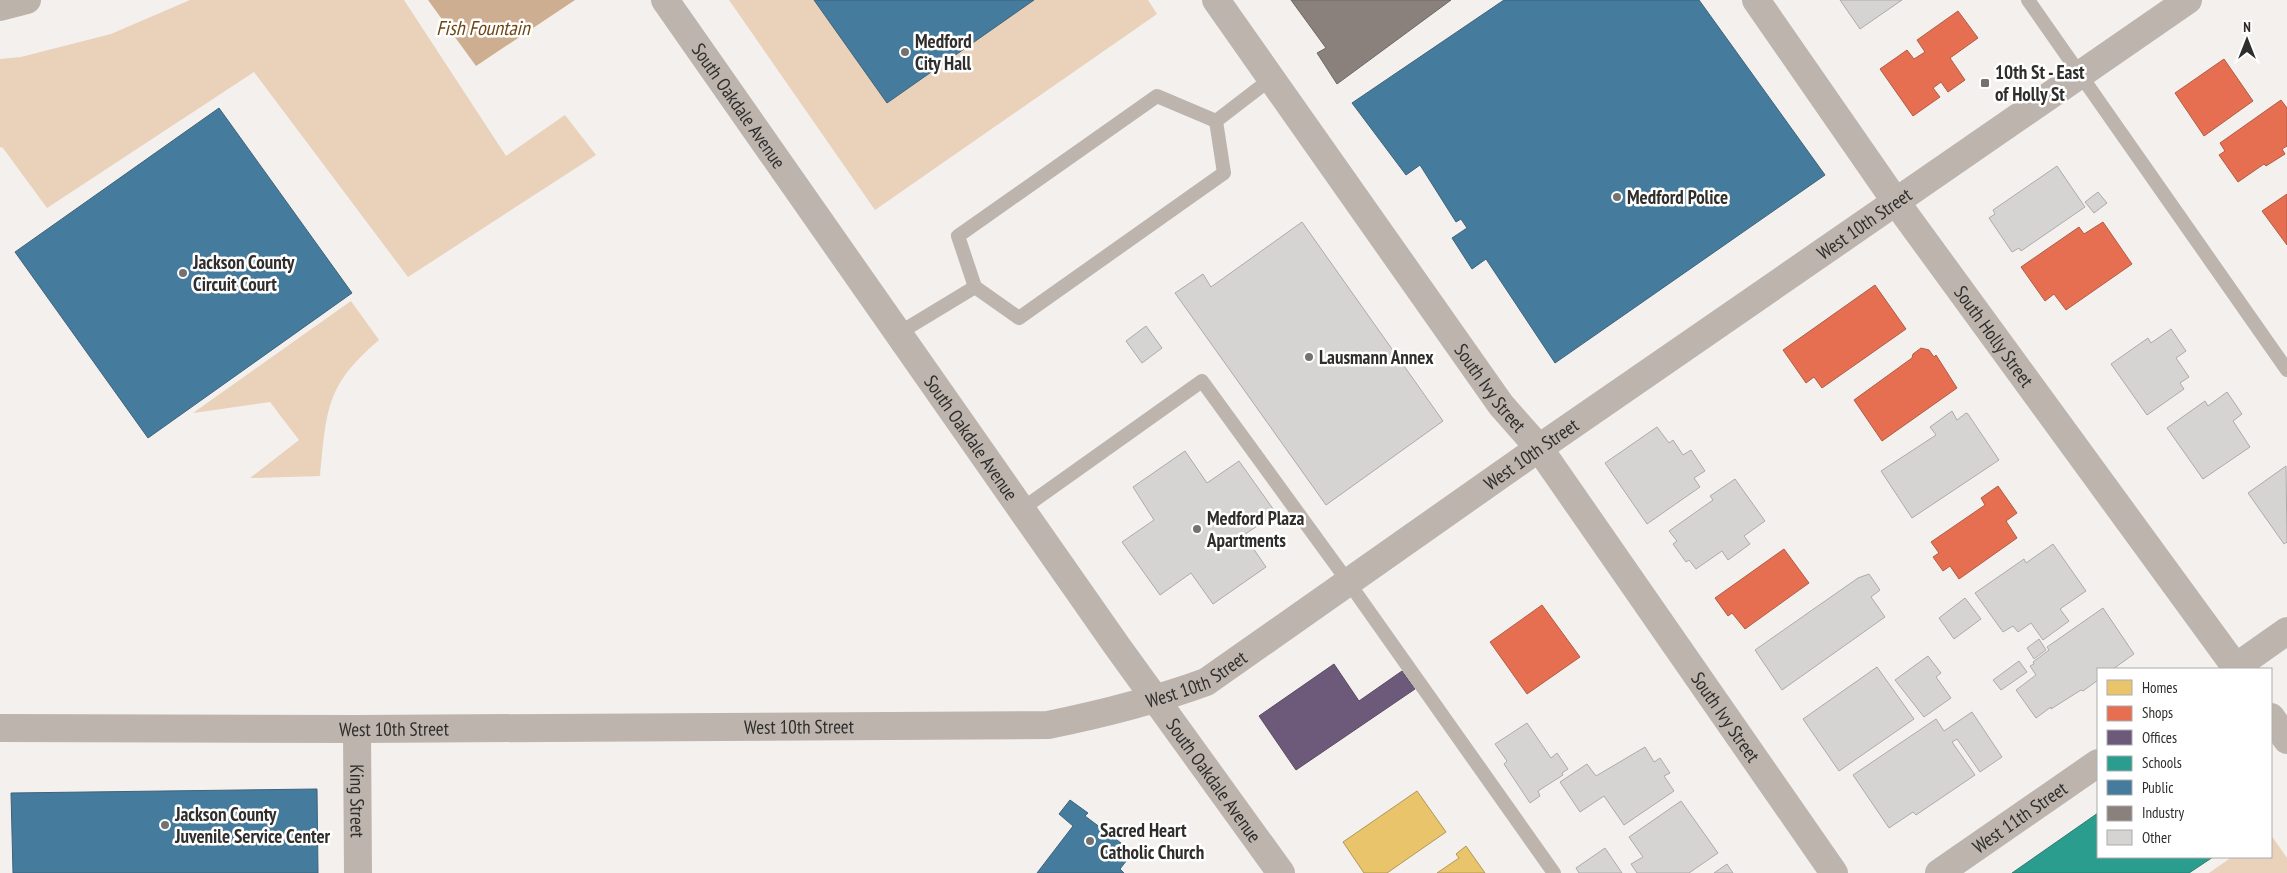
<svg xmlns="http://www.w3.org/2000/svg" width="2287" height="873" viewBox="0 0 2287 873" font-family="'PT Sans Narrow',sans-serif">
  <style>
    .green { fill: #e9d1ba }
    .water { fill: #cdae90 }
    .homes { fill: #e9c46a; stroke: #b19757 }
    .shops { fill: #e76f51; stroke: #b05c46 }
    .offices { fill: #6d597a; stroke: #5a4c63 }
    .schools { fill: #2a9d8f; stroke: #2c7c71 }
    .public { fill: #457b9d; stroke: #3e647b }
    .industry { fill: #8a817c; stroke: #6f6864 }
    .building { fill: #d6d4d2; stroke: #adabaa }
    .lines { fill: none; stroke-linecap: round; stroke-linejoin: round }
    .service { stroke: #bcb4ad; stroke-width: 14 }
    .minor { stroke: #bcb4ad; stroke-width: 28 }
    .tertiary { stroke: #bcb4ad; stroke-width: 28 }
    .secondary { stroke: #bcb3aa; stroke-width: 28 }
    .poi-dot { fill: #747270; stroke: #fff; stroke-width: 2 }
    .labels { text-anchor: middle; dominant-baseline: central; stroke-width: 5; stroke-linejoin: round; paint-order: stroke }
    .poi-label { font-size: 19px; font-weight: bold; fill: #2f2e2c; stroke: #fff; text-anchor: start }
    .street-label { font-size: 19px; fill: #2f2e2c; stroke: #fff }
    .water-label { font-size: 20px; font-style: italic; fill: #704512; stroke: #fff }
  </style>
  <rect width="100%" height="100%" fill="#f3f0ee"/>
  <g class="green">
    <path d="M190 0H404L506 156 565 115 596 155 408 277 254 72 47 208 3 148 0 147V59L21 57 111 34Z"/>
    <path d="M729 0H1148L1157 14 875 210Z"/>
    <path d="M351 301 379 340C325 386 327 409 320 476L250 478 299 440 270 402 193 413Z"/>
    <path d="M2271 835 2287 858V873H2209L2232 857H2271Z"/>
  </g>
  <path class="water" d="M428 0H575L476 66Z"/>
  <g class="homes">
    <path d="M1417 791 1446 832 1387 873H1364L1343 842Z"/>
    <path d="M1466 846 1485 873H1437L1459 858 1456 854Z"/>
  </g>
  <g class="shops">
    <path d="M1958 11 1978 38 1950 58 1965 80 1948 92 1941 82 1933 88 1940 97 1913 116 1880 69 1907 50 1914 59 1925 52 1917 40Z"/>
    <path d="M2224 59 2253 101 2204 136 2175 93Z"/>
    <path d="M2281 100 2287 108V146L2282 149 2285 154 2266 166 2264 164 2238 182 2219 155 2225 151 2220 143Z"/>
    <path d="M2287 194V245L2262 211Z"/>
    <path d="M2103 222 2132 264 2066 310 2054 294 2045 301 2021 267 2079 227 2084 234Z"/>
    <path d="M1875 285 1906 329 1822 388 1814 377 1806 383 1783 350Z"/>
    <path d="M1921 348 1929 350 1934 357 1936 355 1957 388 1882 441 1854 400 1912 358 1913 354Z"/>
    <path d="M1998 486 2017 513 2006 521 2017 538 1959 579 1950 566 1943 571 1933 557 1939 553 1931 542 1985 505 1981 498Z"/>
    <path d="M1784 549 1809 583 1745 629 1732 613 1728 616 1715 598Z"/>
    <path d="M1542 605 1580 657 1527 694 1490 642Z"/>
  </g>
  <path class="offices" d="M1334 664 1359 701 1402 671 1415 689 1296 770 1259 716Z"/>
  <path class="schools" d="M2098 813V857H2213L2189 873H2012Z"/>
  <g class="public">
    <path d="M814 0H1034L887 103Z"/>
    <path d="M1504 0H1699L1825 175 1555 363 1486 259 1472 269 1452 238 1467 228 1461 219 1456 222 1420 165 1406 175 1352 103Z"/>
    <path d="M219 108 352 293 148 438 15 252Z"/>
    <path d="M317 789 318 873H13L11 793Z"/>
    <path d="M1070 800 1088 813 1085 816 1133 852 1120 869 1124 873H1037L1073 826 1059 814Z"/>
  </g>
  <path class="industry" d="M1291 0H1451L1337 84 1317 53 1326 48Z"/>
  <g class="building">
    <path d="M1840 0H1902L1860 29Z"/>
    <path d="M2057 166 2085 207 2021 251 2019 248 2012 252 1989 218 1995 214 1993 210Z"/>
    <path d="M2098 192 2107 203 2094 213 2085 202Z"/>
    <path d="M1302 222 1443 421 1326 505 1175 293 1203 274 1211 287Z"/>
    <path d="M1146 326 1162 348 1142 363 1126 341Z"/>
    <path d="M2171 329 2186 351 2176 358 2189 377 2180 383 2184 389 2147 415 2111 364 2148 338 2151 343Z"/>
    <path d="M2227 392 2242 414 2233 421 2250 447 2203 479 2167 428 2205 401 2208 406Z"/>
    <path d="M1952 411 1957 420 1966 413 1968 414 1999 460 1912 518 1881 471 1936 435 1930 427Z"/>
    <path d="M1657 427 1669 443 1673 440 1683 455 1691 450 1705 471 1694 478 1700 487 1647 524 1605 463Z"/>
    <path d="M1185 451 1207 483 1239 461 1276 513 1244 535 1266 567 1213 604 1191 573 1160 595 1122 542 1154 520 1133 487Z"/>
    <path d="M2286 466 2287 542 2284 544 2248 493Z"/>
    <path d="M1735 479 1765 521 1744 536 1750 544 1728 560 1722 551 1696 569 1689 560 1686 562 1673 544 1677 541 1669 531 1713 500 1710 496Z"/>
    <path d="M2053 544 2086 591 2060 609 2069 621 2043 640 2031 623 2018 632 2013 626 2003 632 1975 593 2024 559 2026 563Z"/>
    <path d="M1869 574 1880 590 1871 597 1885 617 1782 690 1755 650 1858 578Z"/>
    <path d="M1965 598 1981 619 1954 639 1939 618Z"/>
    <path d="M2103 608 2134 654 2113 669H2098V680L2083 691 2081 690 2051 709V707L2036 718 2016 690 2036 675 2030 666 2034 664 2033 662 2049 650 2047 647Z"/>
    <path d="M2039 639 2046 650 2034 659 2027 648Z"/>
    <path d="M1928 656 1941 673 1936 677 1951 698 1924 717 1895 680Z"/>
    <path d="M2019 661 2027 672 2001 690 1993 680Z"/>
    <path d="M1877 667 1914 719 1839 771 1803 719Z"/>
    <path d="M1972 712 2002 757 1980 772 1957 739 1952 742 1975 775 1916 815 1913 812 1889 828 1853 775 1936 719 1944 731Z"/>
    <path d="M1527 723 1551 758 1557 753 1568 769 1562 773 1563 775 1538 791 1540 796 1530 803 1504 764 1507 761 1495 744Z"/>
    <path d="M1645 747 1654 762 1660 758 1670 773 1664 776 1674 791 1624 825 1604 796 1580 812 1560 782 1587 764 1596 776Z"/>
    <path d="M1681 801 1718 853 1689 873H1637L1631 864 1643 857 1629 837Z"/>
    <path d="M1605 848 1622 873H1579L1576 868Z"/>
    <path d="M1727 864 1733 873H1714Z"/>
  </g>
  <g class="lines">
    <g class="service">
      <path d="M2028 0 2287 370"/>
      <path d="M975 287 958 236 1157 96 1216 121"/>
      <path d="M899 333 975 287 1019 318 1224 173 1216 121 1272 78"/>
      <path d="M1022 509 1202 381 1349 583 1554 873"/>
    </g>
    <g class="minor">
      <path id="s1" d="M1216 0 1501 405 1539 448 1834 873"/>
      <path d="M2233 669 2287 631"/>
      <path id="s2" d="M357 729 358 873"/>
      <path id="s3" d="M1939 873 2098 763"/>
    </g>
    <g class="tertiary">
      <path id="s4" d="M665 0 1117 646 1281 873"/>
      <path id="s5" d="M1756 0 1896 202 2237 669"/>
      <path d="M2271 717 2287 740"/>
      <path id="s6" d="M0 728 357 729 1048 725C1102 714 1154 701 1206 682L1539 448 2188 0"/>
    </g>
    <path class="secondary" d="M0 7 27 0"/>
  </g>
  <g class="poi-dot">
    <circle cx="905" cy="52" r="5"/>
    <rect x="1980" y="78" width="10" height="10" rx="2.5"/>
    <circle cx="1617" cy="197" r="5"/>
    <circle cx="183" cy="273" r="5"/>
    <circle cx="1309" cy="357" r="5"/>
    <circle cx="1197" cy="529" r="5"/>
    <circle cx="165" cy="825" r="5"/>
    <circle cx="1090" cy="841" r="5"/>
  </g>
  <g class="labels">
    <g class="poi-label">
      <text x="915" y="41">Medford<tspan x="915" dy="22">City Hall</tspan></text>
      <text x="1995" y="72">10th St - East<tspan x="1995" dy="22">of Holly St</tspan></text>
      <text x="1627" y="197">Medford Police</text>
      <text x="193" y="262">Jackson County<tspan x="193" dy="22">Circuit Court</tspan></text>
      <text x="1319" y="357">Lausmann Annex</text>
      <text x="1207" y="518">Medford Plaza<tspan x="1207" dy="22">Apartments</tspan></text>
      <text x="175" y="814">Jackson County<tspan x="175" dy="22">Juvenile Service Center</tspan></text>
      <text x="1100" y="830">Sacred Heart<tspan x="1100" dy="22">Catholic Church</tspan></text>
    </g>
    <g class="street-label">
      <text stroke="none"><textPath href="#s4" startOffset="129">South Oakdale Avenue</textPath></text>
      <text stroke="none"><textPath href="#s6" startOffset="2014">West 10th Street</textPath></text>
      <text stroke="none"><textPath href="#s5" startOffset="412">South Holly Street</textPath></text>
      <text stroke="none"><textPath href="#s1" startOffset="475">South Ivy Street</textPath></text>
      <text stroke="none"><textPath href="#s4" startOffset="534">South Oakdale Avenue</textPath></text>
      <text stroke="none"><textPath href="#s6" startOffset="1609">West 10th Street</textPath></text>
      <text stroke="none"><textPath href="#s6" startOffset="1204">West 10th Street</textPath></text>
      <text stroke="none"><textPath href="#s1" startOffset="880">South Ivy Street</textPath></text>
      <text stroke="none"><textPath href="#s6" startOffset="799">West 10th Street</textPath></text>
      <text stroke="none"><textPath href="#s6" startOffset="394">West 10th Street</textPath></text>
      <text stroke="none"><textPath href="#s4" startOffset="954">South Oakdale Avenue</textPath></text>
      <text stroke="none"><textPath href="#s2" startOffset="72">King Street</textPath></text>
      <text stroke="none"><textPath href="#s3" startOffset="98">West 11th Street</textPath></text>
    </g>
    <g class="water-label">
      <text x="483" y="28">Fish Fountain</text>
    </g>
  </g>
  <rect x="2097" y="668" width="175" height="190" fill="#ffffff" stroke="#acabab"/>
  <rect x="2107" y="680" width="25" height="15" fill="#e9c46a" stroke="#acabab"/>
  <text x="2142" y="693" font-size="15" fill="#2f2e2c">Homes</text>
  <rect x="2107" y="706" width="25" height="15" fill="#e76f51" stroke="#acabab"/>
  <text x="2142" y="718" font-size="15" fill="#2f2e2c">Shops</text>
  <rect x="2107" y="730" width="25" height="15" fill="#6d597a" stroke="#acabab"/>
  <text x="2142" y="743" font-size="15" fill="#2f2e2c">Offices</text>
  <rect x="2107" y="756" width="25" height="15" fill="#2a9d8f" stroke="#acabab"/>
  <text x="2142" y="768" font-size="15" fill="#2f2e2c">Schools</text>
  <rect x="2107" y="780" width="25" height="15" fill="#457b9d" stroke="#acabab"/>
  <text x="2142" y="793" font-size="15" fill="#2f2e2c">Public</text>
  <rect x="2107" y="806" width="25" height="15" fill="#8a817c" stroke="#acabab"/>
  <text x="2142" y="818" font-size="15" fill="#2f2e2c">Industry</text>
  <rect x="2107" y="830" width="25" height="15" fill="#d6d4d2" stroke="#acabab"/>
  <text x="2142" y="843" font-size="15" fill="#2f2e2c">Other</text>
  <g transform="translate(2247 40)" stroke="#ffffff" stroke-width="4" paint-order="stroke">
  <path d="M0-4L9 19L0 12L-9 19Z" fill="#2f2e2c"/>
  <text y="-8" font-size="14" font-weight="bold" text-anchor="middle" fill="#2f2e2c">N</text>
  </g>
</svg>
